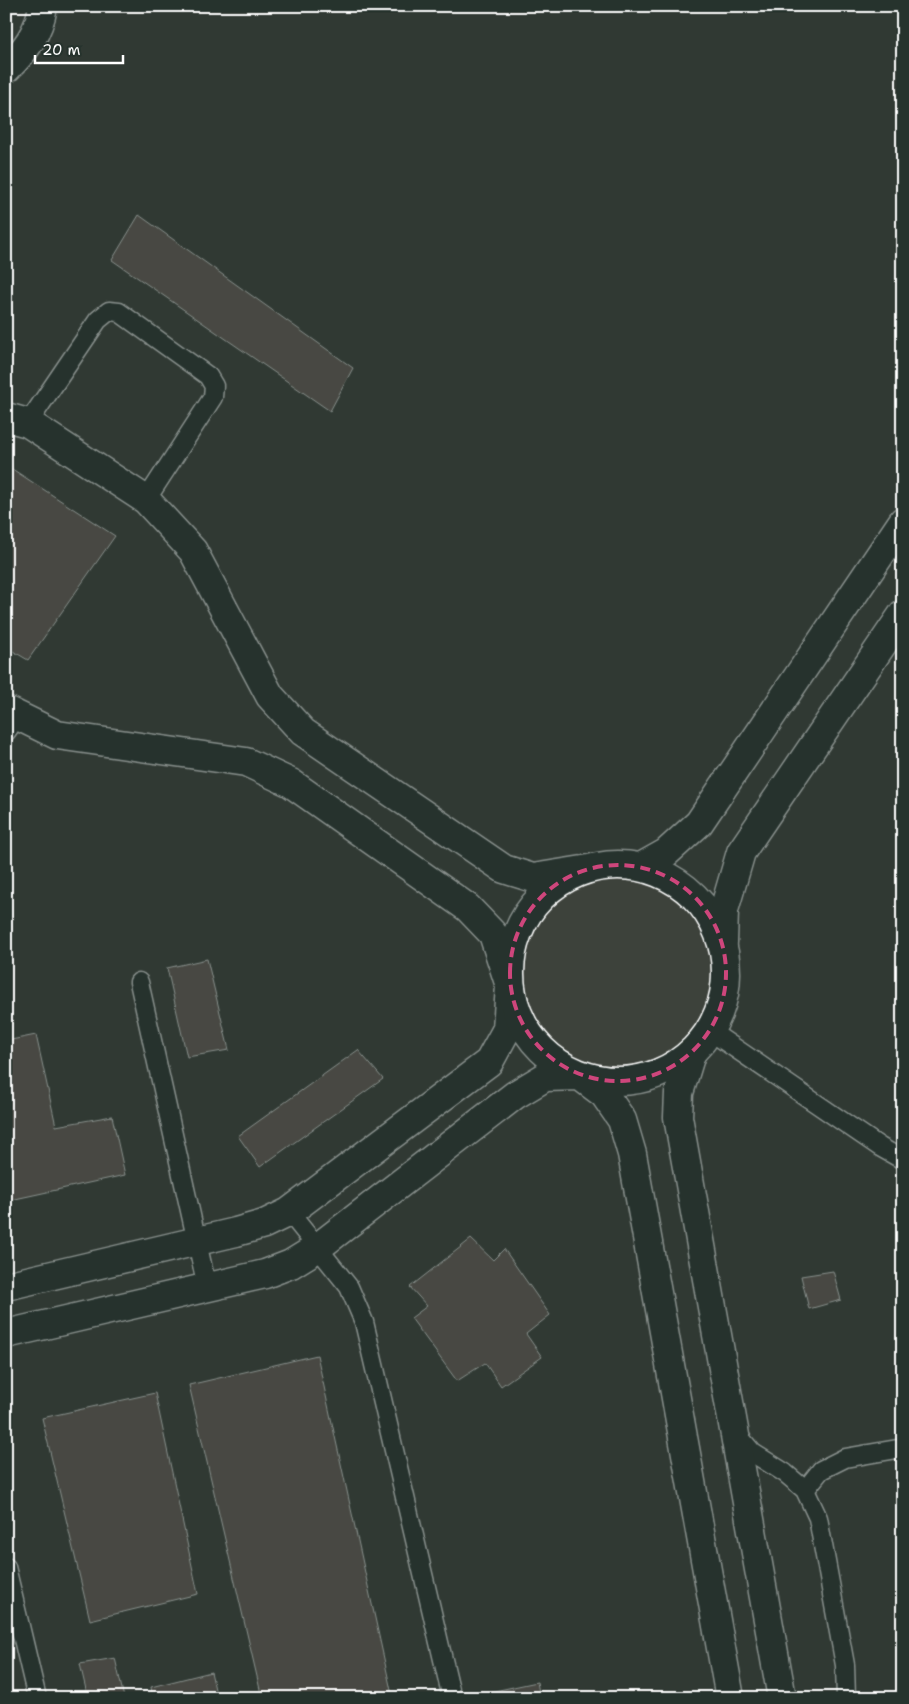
<svg xmlns="http://www.w3.org/2000/svg" width="909" height="1704" viewBox="0 0 909 1704" font-family="'Shantell Sans',sans-serif">
  <style>
    .built { fill: #3c423b }
    .building { fill: #71645d; stroke: #fff }
    .lines { fill: none; stroke-linecap: round; stroke-linejoin: round }
    .lane-casing { stroke: #fff; stroke-width: 21 }
    .street-casing { stroke: #fff; stroke-width: 31 }
    .lane { stroke: #26332d; stroke-width: 18 }
    .street { stroke: #26332d; stroke-width: 28 }
    .marked { fill: none; stroke: #ce467c; stroke-width: 4; stroke-dasharray: 10 6; stroke-linejoin: round }
  </style>
  <rect width="100%" height="100%" fill="#26332d"/>
  <filter id="ink" filterUnits="userSpaceOnUse"><feTurbulence type="fractalNoise" baseFrequency=".02" numOctaves="2"/><feDisplacementMap in="SourceGraphic" scale="10" xChannelSelector="R" yChannelSelector="G"/><feConvolveMatrix kernelMatrix="1 2 1 2 8 2 1 2 1" color-interpolation-filters="sRGB"/></filter>
  <g filter="url(#ink)">
    <rect class="built" x="6" y="6" width="897" height="1692"/>
    <g class="building">
      <path d="M139 215 353 368 330 411 112 260Z"/>
      <path d="M6 465 115 536 28 660 6 647Z"/>
      <path d="M207 959 229 1050 187 1057 167 968Z"/>
      <path d="M36 1035 56 1126 112 1116 125 1175 6 1201V1041Z"/>
      <path d="M358 1050 383 1079 260 1167 238 1136Z"/>
      <path d="M471 1239 493 1260 504 1249 550 1315 526 1334 542 1357 501 1386 485 1363 457 1381 411 1318 427 1306 410 1287Z"/>
      <path d="M833 1271 841 1300 809 1309 801 1276Z"/>
      <path d="M317 1355 392 1695 381 1698H262L189 1385Z"/>
      <path d="M155 1393 198 1594 90 1620 42 1418Z"/>
      <path d="M115 1658 124 1698H88L80 1664Z"/>
      <path d="M211 1672 217 1698H153L151 1687Z"/>
      <path d="M537 1682 540 1698H486L485 1693Z"/>
    </g>
    <g class="lines">
      <defs>
        <g id="lane">
          <path d="M28 423 98 320 109 311 119 312 208 376 214 386 213 397 146 500"/>
          <path d="M6 732 17 717"/>
          <path d="M139 982 207 1287"/>
          <path d="M710 1031 880 1147 903 1160"/>
          <path d="M289 1212 349 1287 364 1322 452 1698"/>
          <path d="M737 1434 753 1453 785 1473 805 1490 818 1518 845 1665 846 1698"/>
          <path d="M805 1490 821 1470 845 1458 903 1448"/>
          <path d="M6 1567 37 1698"/>
        </g>
        <g id="street">
          <path d="M6 69C25 51 39 33 43 6"/>
          <path d="M6 417 28 423 146 500 193 551 270 696 303 732 504 869 533 878 583 870"/>
          <path d="M6 710 57 735 246 762 291 783 468 908 493 934 510 986 507 1029 489 1062 289 1212 264 1224 236 1232 6 1286"/>
          <circle cx="618" cy="973" r="108"/>
          <path d="M641 867 666 853 699 823 903 521"/>
          <path d="M723 942 724 910 741 852 903 614"/>
          <path d="M691 1054 679 1093 678 1117 782 1698"/>
          <path d="M6 1334 265 1274 291 1264 317 1248 515 1095 545 1077 580 1076 604 1094 622 1120 632 1154 730 1698"/>
        </g>
      </defs>
      <use href="#lane" class="lane-casing"/>
      <use href="#street" class="street-casing"/>
      <use href="#lane" class="lane"/>
      <use href="#street" class="street"/>
    </g>
  </g>
  <path d="M0 0H909V1704H0ZM510 973a108 108 0 1 1 216 0a108 108 0 1 1-216 0Z" fill="#26332d" fill-opacity=".55" fill-rule="evenodd"/>
  <path class="marked" d="M510 973a108 108 0 1 1 216 0a108 108 0 1 1-216 0Z"/>
  <rect width="909" height="1704" fill="none" stroke="#26332d" stroke-width="25"/>
  <rect x="12" y="12" width="884" height="1679" fill="none" stroke="#fff" stroke-width="2" filter="url(#ink)"/>
  <path d="M35 55v8h88v-8" fill="none" stroke="#ffffff" stroke-width="2.5"/>
  <text x="42" y="55" font-size="15" fill="#ffffff" stroke="#26332d" stroke-width="4" paint-order="stroke">20 m</text>
</svg>
